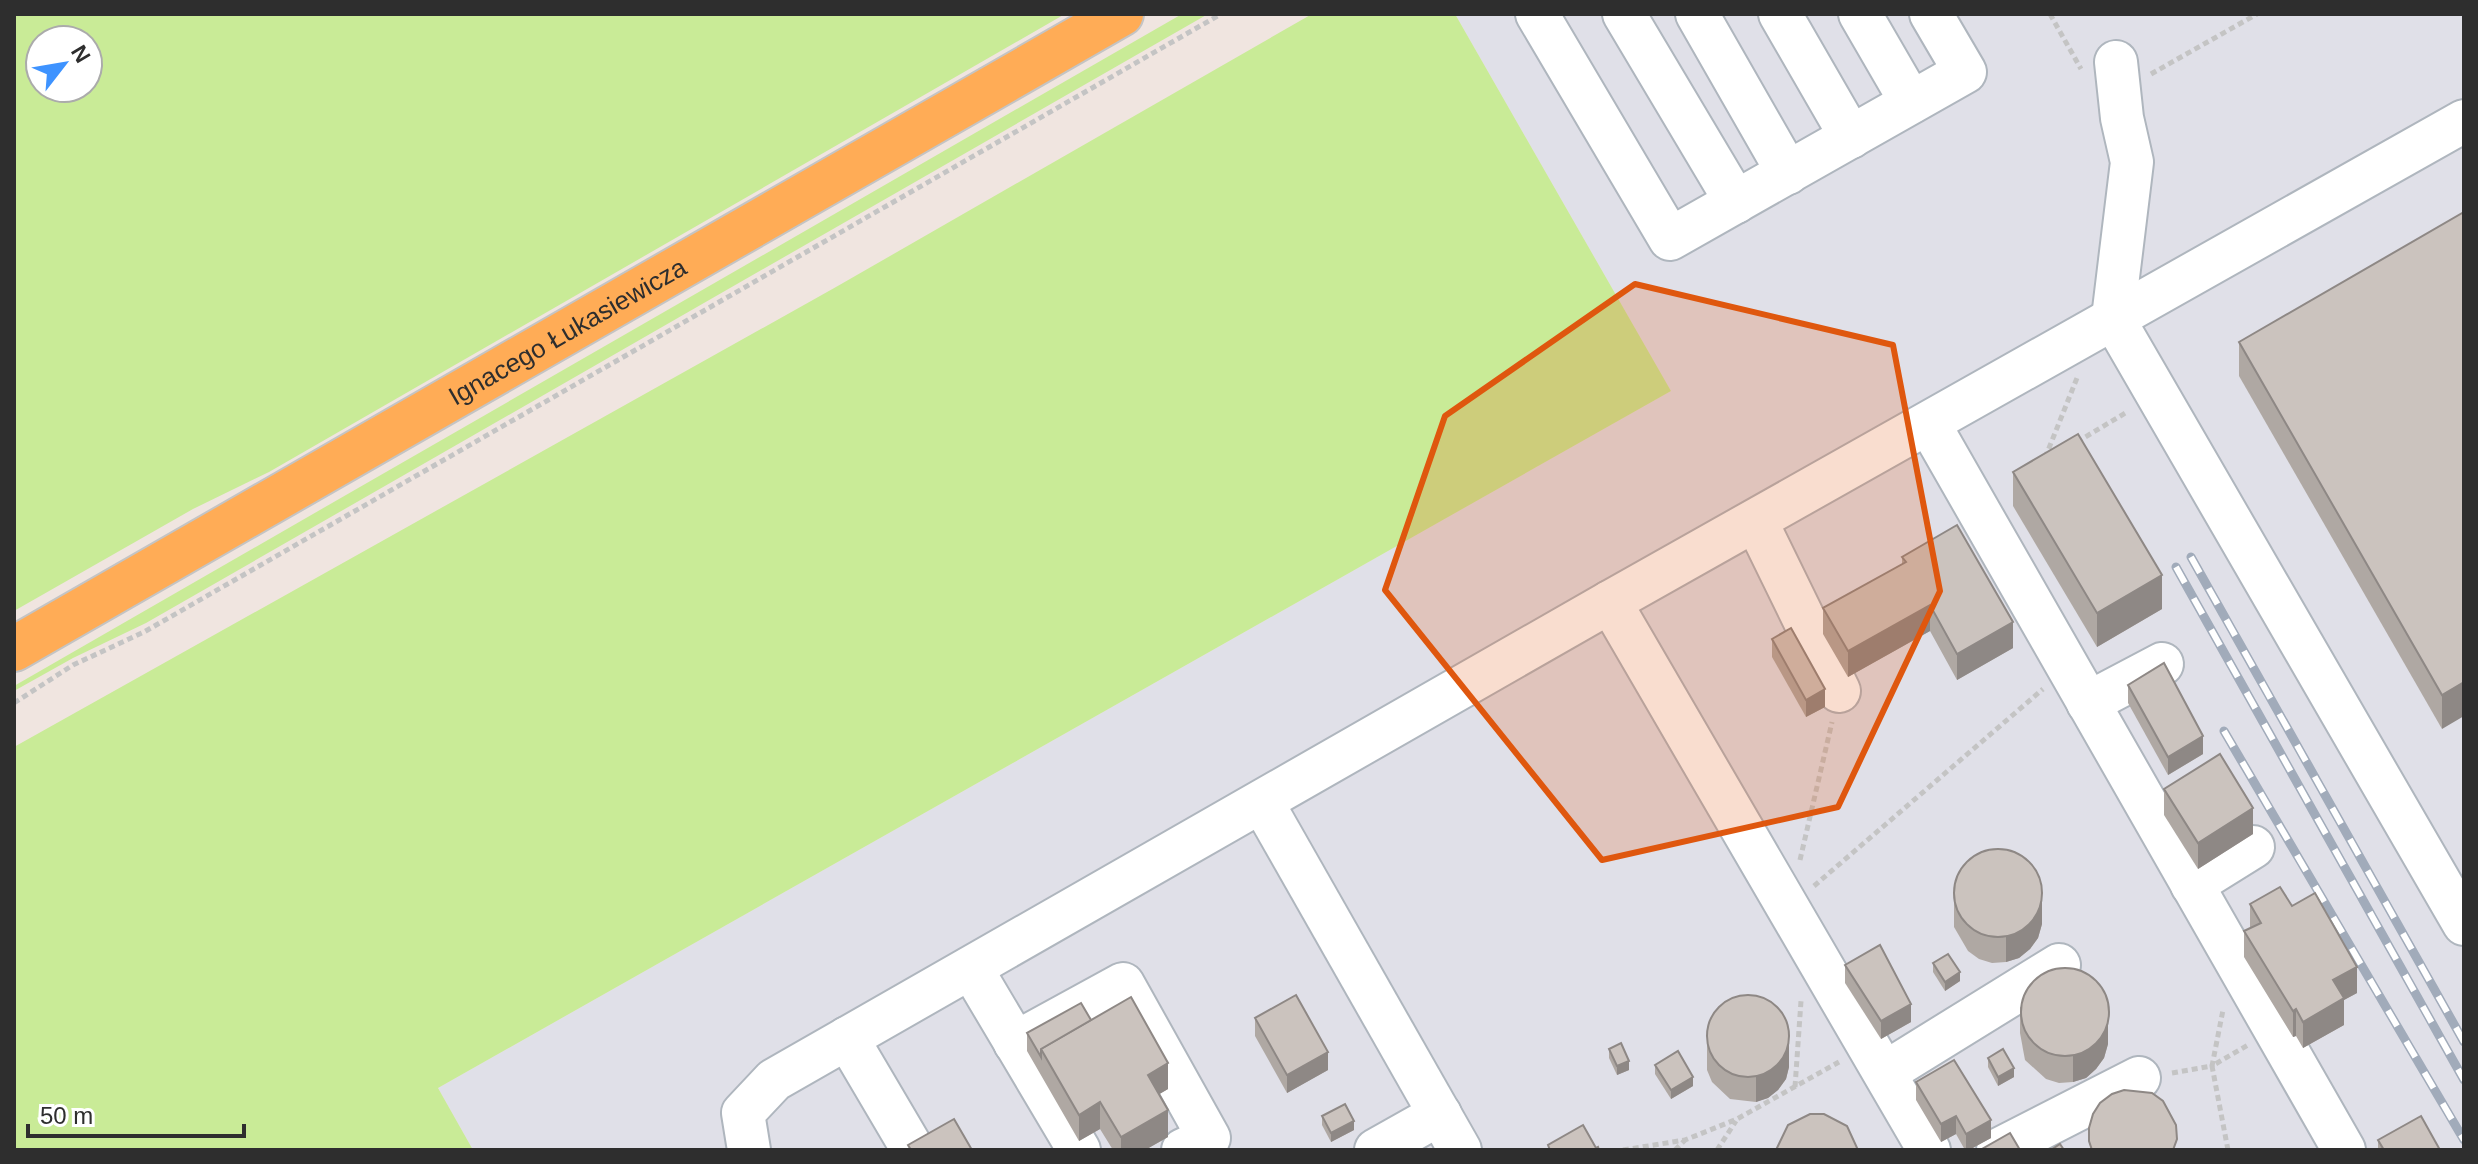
<svg xmlns="http://www.w3.org/2000/svg" width="2478" height="1164" viewBox="0 0 2478 1164" font-family="Arial,sans-serif">
  <style>
    .industrial { fill: #e0e0e8 }
    .green { fill: #c9eb97; fill-rule: evenodd }
    .lines { fill: none; stroke-linecap: round; stroke-linejoin: round }
    .minor-casing { stroke: #afb6be; stroke-width: 46 }
    .major-casing { stroke: #c4c4c4; stroke-width: 48 }
    .path { stroke: #c4c4c4; stroke-width: 5; stroke-dasharray: 6 4; stroke-linecap: butt }
    .minor { stroke: #fff; stroke-width: 42 }
    .major { stroke: #ffac56; stroke-width: 44 }
    .rail-casing { stroke: #a1abba; stroke-width: 9 }
    .rail { stroke: #fff; stroke-width: 6; stroke-dasharray: 18; stroke-linecap: butt }
    .wall { fill: #afa8a3 }
    .shaded-wall { fill: #8e8885 }
    .building { fill: #cbc3be; stroke: #8e8885; stroke-width: 2 }
    .marked { fill: #df570e; fill-opacity: 0.2; stroke: #df570e; stroke-width: 6; stroke-linejoin: round }
    .labels { text-anchor: middle; dominant-baseline: central; stroke-width: 7; stroke-linejoin: round; paint-order: stroke }
    .street-label { font-size: 26px; fill: #2e2e2e; stroke: #fff }
  </style>
  <rect width="100%" height="100%" fill="#f0e5e0"/>
  <path class="industrial" d="M1455 14H2464V1150H473L438 1088 1671 391Z"/>
  <g class="green">
    <path d="M14 14H1065L269 472 193 509 14 611ZM40 40H88V88H40Z"/>
    <path d="M1182 14H1208L146 623 73 658 14 691V686Z"/>
    <path d="M1312 14H1455L1671 391 438 1088 473 1150H14V747L836 287Z"/>
  </g>
  <g class="lines">
    <defs>
      <g id="minor">
        <path d="M1537 14 1670 239 1965 72 1931 14"/>
        <path d="M1624 14 1736 202"/>
        <path d="M1697 14 1788 173"/>
        <path d="M1780 14 1851 137"/>
        <path d="M1860 14 1911 102"/>
        <path d="M2116 62 2122 118 2132 162 2113 318 2464 924"/>
        <path d="M1929 424 2344 1150"/>
        <path d="M1756 521 1839 691"/>
        <path d="M1610 602 1929 1150"/>
        <path d="M2088 703 2162 664"/>
        <path d="M1262 802 1460 1150"/>
        <path d="M2192 885 2253 847"/>
        <path d="M971 968 1079 1150"/>
        <path d="M847 1038 913 1150"/>
        <path d="M1015 1043 1123 984 1209 1138 1183 1150"/>
        <path d="M1886 1072 2059 965"/>
        <path d="M749 1150 743 1113 774 1080 1610 602 2464 121"/>
        <path d="M1376 1150 1440 1114"/>
        <path d="M1998 1150 2139 1078"/>
      </g>
      <g id="major">
        <path id="s1" d="M14 649 1121 14"/>
      </g>
    </defs>
    <use href="#minor" class="minor-casing"/>
    <use href="#major" class="major-casing"/>
    <g class="path">
      <path d="M2050 14 2081 69"/>
      <path d="M2151 74 2257 14"/>
      <path d="M2077 442 2127 412"/>
      <path d="M2045 458 2077 378"/>
      <path d="M14 703 73 665 144 632 1221 14"/>
      <path d="M1800 860 1832 722"/>
      <path d="M1814 886 2043 689"/>
      <path d="M2172 1073 2212 1066 2223 1010"/>
      <path d="M1795 1087 1801 1001"/>
      <path d="M1623 1150 1685 1140 1737 1119 1839 1062"/>
      <path d="M1675 1150 1685 1140"/>
      <path d="M1717 1150 1736 1121"/>
      <path d="M2228 1150 2212 1066 2248 1045"/>
    </g>
    <use href="#minor" class="minor"/>
    <use href="#major" class="major"/>
    <defs>
      <g id="rail">
        <path d="M2191 557 2464 1042"/>
        <path d="M2176 567 2464 1080"/>
        <path d="M2224 731 2464 1140"/>
      </g>
    </defs>
    <use href="#rail" class="rail-casing"/>
    <use href="#rail" class="rail"/>
  </g>
  <g class="wall">
    <path d="M2464 212 2442 729 2239 376V342Z"/>
    <path d="M2013 472 2162 609 2097 647 2013 506Z"/>
    <path d="M1902 557 2013 648 1957 680 1930 631 1848 677 1823 634V608L1902 564Z"/>
    <path d="M1772 639 1825 707 1806 717 1772 657Z"/>
    <path d="M2128 685 2203 754 2168 775 2128 703Z"/>
    <path d="M2164 789 2253 834 2198 869 2164 815Z"/>
    <path d="M1954 887 2042 924 2038 938 2030 949 2019 958 2006 962 1992 963 1979 959 1968 951 1954 927Z"/>
    <path d="M2250 904 2292 906 2357 993 2344 1000V1025L2303 1048 2296 1036 2293 1037 2244 957V931L2250 928Z"/>
    <path d="M1933 963 1960 981 1945 991 1933 972Z"/>
    <path d="M1845 965 1911 1022 1881 1039 1845 983Z"/>
    <path d="M2020 1007 2108 1044 2104 1058 2096 1069 2086 1078 2073 1082 2059 1083 2046 1079 2025 1060 2020 1033Z"/>
    <path d="M1255 1018 1328 1070 1287 1093 1255 1036Z"/>
    <path d="M1091 1020 1168 1089 1159 1094 1168 1137 1145 1150H1113L1100 1129 1079 1141 1027 1051V1033Z"/>
    <path d="M1707 1030 1789 1067 1786 1079 1778 1090 1768 1098 1756 1102 1730 1099 1712 1082 1707 1070Z"/>
    <path d="M1609 1049 1629 1070 1617 1075 1609 1058Z"/>
    <path d="M1988 1058 2014 1077 1998 1086 1988 1067Z"/>
    <path d="M1655 1065 1693 1086 1671 1099 1655 1074Z"/>
    <path d="M1916 1082 1991 1138 1969 1150H1965L1956 1134 1941 1142 1916 1100Z"/>
    <path d="M1322 1116 1354 1130 1331 1142 1322 1125Z"/>
    <path d="M2378 1140 2440 1150H2378Z"/>
  </g>
  <g class="shaded-wall">
    <path d="M2162 575V609L2097 647V613Z"/>
    <path d="M1930 605V631L1848 677V651Z"/>
    <path d="M2013 622V648L1957 680V654Z"/>
    <path d="M2464 682V716L2442 729V695Z"/>
    <path d="M1825 689V707L1806 717V700Z"/>
    <path d="M2203 736V754L2168 775V757Z"/>
    <path d="M2253 808V834L2198 869V843Z"/>
    <path d="M2042 898V924L2038 938 2030 949 2019 958 2006 962V936Z"/>
    <path d="M2357 967V993L2344 1000V1025L2303 1048V1022L2333 980Z"/>
    <path d="M1960 972V981L1945 991V982Z"/>
    <path d="M1911 1004V1022L1881 1039V1021Z"/>
    <path d="M2296 1009V1036L2293 1037V1011Z"/>
    <path d="M2108 1018V1044L2104 1058 2096 1069 2086 1078 2073 1082V1056Z"/>
    <path d="M1789 1040V1067L1786 1079 1778 1090 1768 1098 1756 1102V1076Z"/>
    <path d="M1328 1052V1070L1287 1093V1075Z"/>
    <path d="M1629 1061V1070L1617 1075V1066Z"/>
    <path d="M1168 1063V1089L1148 1101V1075Z"/>
    <path d="M2014 1068V1077L1998 1086V1077Z"/>
    <path d="M1693 1077V1086L1671 1099V1090Z"/>
    <path d="M1100 1102V1129L1079 1141V1115Z"/>
    <path d="M1168 1110V1137L1145 1150H1121V1137Z"/>
    <path d="M1956 1116V1134L1941 1142V1124Z"/>
    <path d="M1991 1120V1138L1969 1150H1966V1134Z"/>
    <path d="M1354 1121V1130L1331 1142V1133Z"/>
  </g>
  <g class="building">
    <path d="M2464 212V682L2442 695 2239 342Z"/>
    <path d="M2078 434 2162 575 2097 613 2013 472Z"/>
    <path d="M1957 525 2013 622 1957 654 1930 605 1848 651 1823 608 1906 562 1902 557Z"/>
    <path d="M1791 628 1825 689 1806 700 1772 639Z"/>
    <path d="M2164 663 2203 736 2168 757 2128 685Z"/>
    <path d="M2220 754 2253 808 2198 843 2164 789Z"/>
    <circle cx="1998" cy="893" r="44"/>
    <path d="M2280 887 2292 906 2315 893 2357 967 2333 980 2344 998 2303 1022 2296 1009 2293 1011 2244 931 2261 923 2250 904Z"/>
    <path d="M1880 945 1911 1004 1881 1021 1845 965Z"/>
    <path d="M1948 954 1960 972 1945 982 1933 963Z"/>
    <circle cx="2065" cy="1012" r="44"/>
    <path d="M1296 995 1328 1052 1287 1075 1255 1018Z"/>
    <circle cx="1748" cy="1036" r="41"/>
    <path d="M1131 997 1168 1063 1148 1075 1168 1110 1121 1137 1100 1102 1079 1115 1041 1049Z"/>
    <path d="M1081 1003 1091 1020 1041 1049V1057L1027 1033Z"/>
    <path d="M1621 1043 1629 1061 1617 1066 1609 1049Z"/>
    <path d="M2003 1049 2014 1068 1998 1077 1988 1058Z"/>
    <path d="M1678 1051 1693 1077 1671 1090 1655 1065Z"/>
    <path d="M1954 1060 1991 1120 1966 1134 1956 1116 1941 1124 1916 1082Z"/>
    <path d="M2124 1090 2152 1093 2163 1101 2176 1125 2177 1139 2173 1150H2092L2089 1141V1128L2093 1114 2100 1103 2112 1094Z"/>
    <path d="M1345 1104 1354 1121 1331 1133 1322 1116Z"/>
    <path d="M1810 1114H1824L1847 1126 1858 1150H1776L1788 1125Z"/>
    <path d="M2421 1116 2440 1150H2384L2378 1140Z"/>
    <path d="M954 1119 972 1150H911L908 1145Z"/>
    <path d="M1583 1125 1596 1148 1598 1147 1599 1150H1550L1548 1145Z"/>
    <path d="M2010 1133 2020 1150H1983L1982 1149Z"/>
    <path d="M2060 1144 2064 1150H2051Z"/>
  </g>
  <path class="marked" d="M1635 284 1893 345 1940 591 1838 807 1602 860 1385 590 1445 416Z"/>
  <g class="labels">
    <g class="street-label">
      <text stroke="none"><textPath href="#s1" startOffset="638">Ignacego Łukasiewicza</textPath></text>
    </g>
  </g>
  <rect width="2478" height="1164" fill="none" stroke="#2e2e2e" stroke-width="32"/>
  <g transform="translate(64 64) rotate(59)"><circle r="38" fill="#ffffff" stroke="#ababab" stroke-width="2"/>
  <path d="M0-6L14 30L0 20L-14 30Z" fill="#3e93ff"/>
  <text y="-12" font-size="22" font-weight="bold" text-anchor="middle" fill="#2e2e2e">N</text>
  </g>
  <path d="M28 1124v12h216v-12" fill="none" stroke="#2e2e2e" stroke-width="4"/>
  <text x="40" y="1124" font-size="24" fill="#2e2e2e" stroke="#ffffff" stroke-width="6" paint-order="stroke">50 m</text>
</svg>
